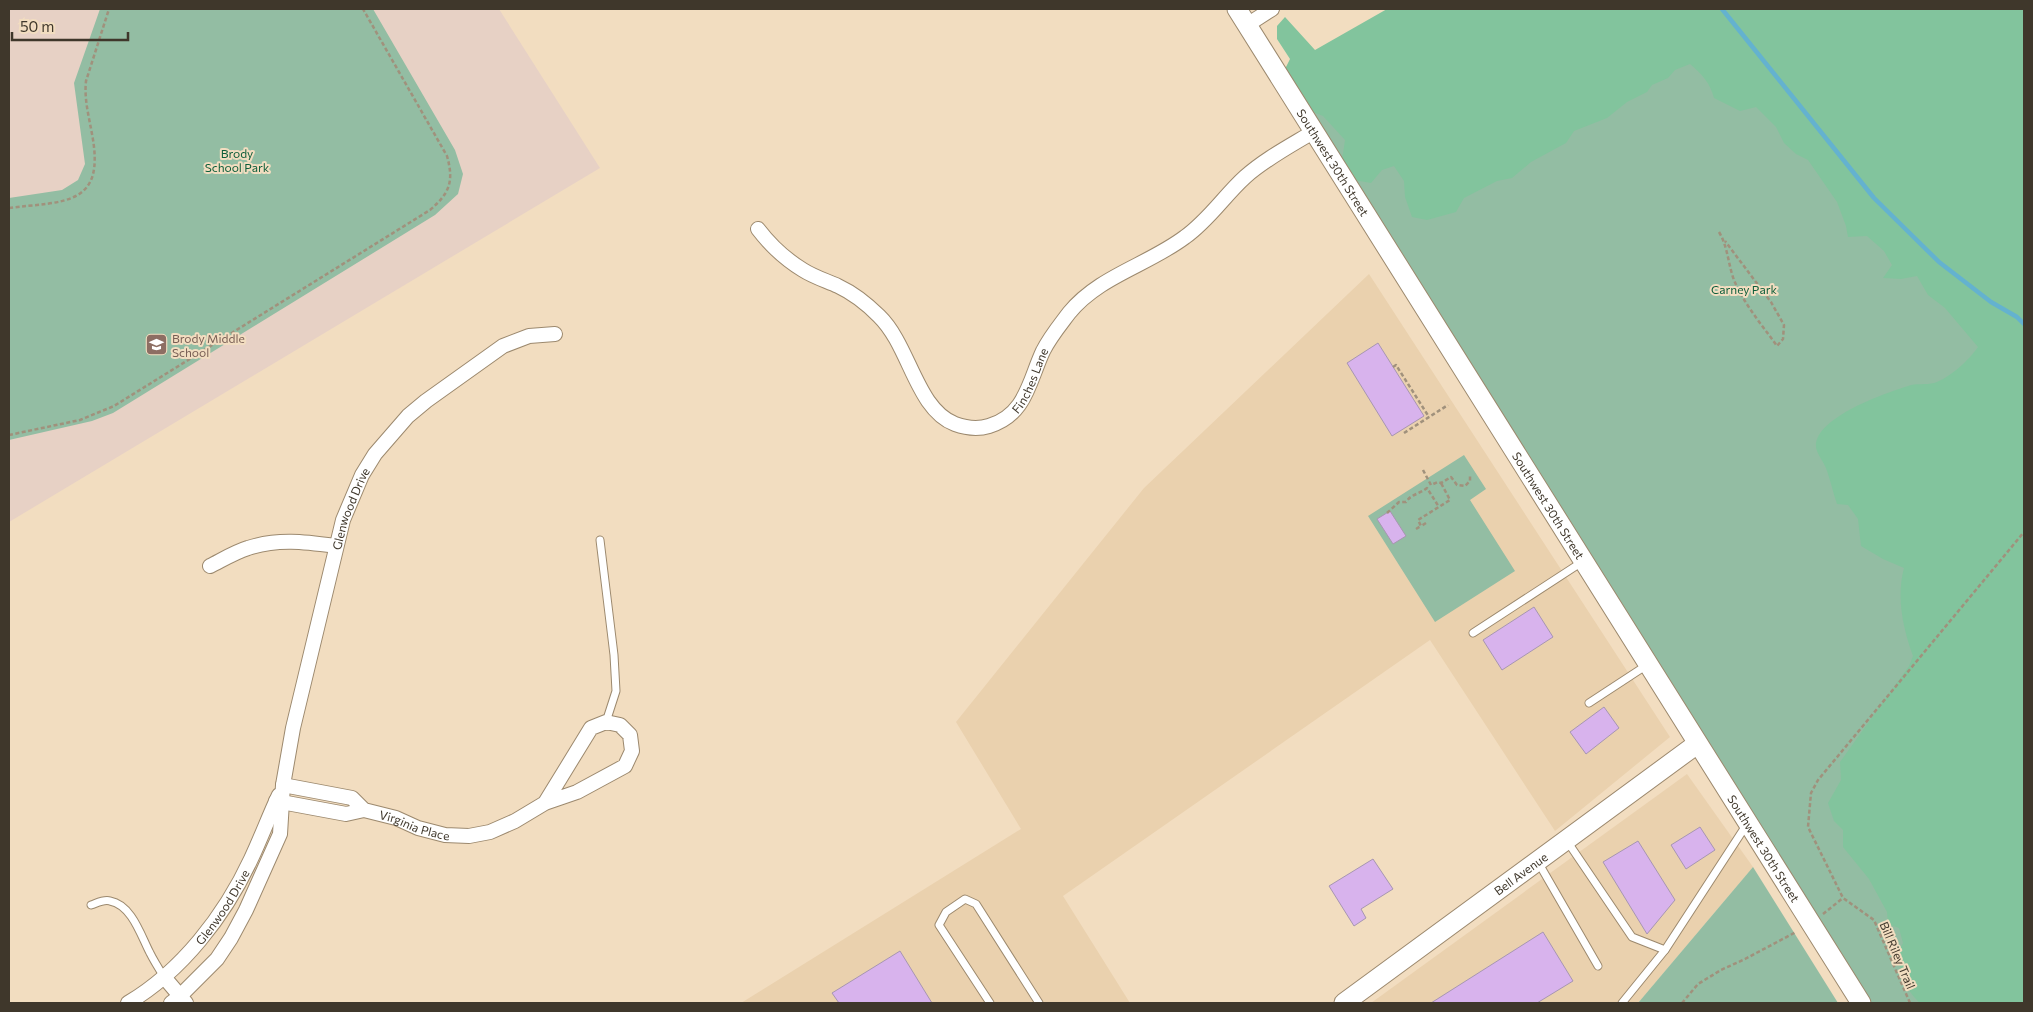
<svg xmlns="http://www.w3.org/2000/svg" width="2033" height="1012" viewBox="0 0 2033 1012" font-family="Commissioner,sans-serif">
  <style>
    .built { fill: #ead1ae }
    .education { fill: #e7d1c5 }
    .green { fill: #93bda3 }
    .forest { fill: #82c49d }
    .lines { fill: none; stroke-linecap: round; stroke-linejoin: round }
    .stream { stroke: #64b2cf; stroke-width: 4.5 }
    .building { fill: #d8b3ed; stroke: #a796b1 }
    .lane-casing { stroke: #9c896e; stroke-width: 9 }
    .street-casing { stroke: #9c896e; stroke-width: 16 }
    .secondary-casing { stroke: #9c896e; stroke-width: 21 }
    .path { stroke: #a0917c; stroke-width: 2.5; stroke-dasharray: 4 2.5; stroke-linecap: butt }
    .lane { stroke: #fff; stroke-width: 7 }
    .street { stroke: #fff; stroke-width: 14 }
    .secondary { stroke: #fff; stroke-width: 19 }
    .labels { text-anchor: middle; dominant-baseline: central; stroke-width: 4; stroke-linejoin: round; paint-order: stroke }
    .park-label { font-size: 12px; fill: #0c5d39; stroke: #f2ddc0 }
    .street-label { font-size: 12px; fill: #3f372b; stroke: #f2ddc0 }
    .education-label { font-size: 12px; fill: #785e54; stroke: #f2ddc0; text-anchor: start }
  </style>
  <rect width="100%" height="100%" fill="#f2ddc0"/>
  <g class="built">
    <path d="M1369 274 1670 737 1555 831 1430 640 1063 896 1130 1003H741L1021 829 956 722 1144 488Z"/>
    <path d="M1687 774 1753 867 1638 1003H1371Z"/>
  </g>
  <path class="education" d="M9 9H499L600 168 9 522Z"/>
  <g class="green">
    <path d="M100 9H373L455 150 463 174 458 194 435 215 113 413 92 421 9 440V198L62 190 78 180 85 164 74 83Z"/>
    <path d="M2024 9V1003H1871L1415 294 1291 93Z"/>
    <path d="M1464 455 1486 489 1470 500 1515 571 1435 622 1368 516Z"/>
    <path d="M1753 867 1838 1003H1638Z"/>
  </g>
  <path class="forest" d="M1387 9H2024V1003H1920C1904 988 1902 975 1897 954L1903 943 1899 928 1888 924 1887 912 1869 879 1843 847V830L1834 821 1828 803 1841 780 1840 762 1909 666 1913 656C1903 628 1896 598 1904 568L1883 559 1861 546 1858 519 1848 505 1837 504C1833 493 1831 482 1827 471 1825 463 1817 455 1816 447 1814 418 1885 393 1908 386 1916 383 1926 385 1934 383 1950 378 1969 360 1978 347L1945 308 1928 295 1917 276 1901 279 1883 278 1892 265 1884 251 1867 236 1848 237 1846 226 1837 202 1808 160 1796 154 1784 143 1776 127 1756 107 1740 111 1714 98C1710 83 1702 74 1690 64L1675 70 1668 78 1652 85 1647 92 1627 102 1607 118 1574 131 1566 143 1531 162 1512 178 1497 181 1464 198 1456 212 1427 220 1412 217 1405 197 1404 181 1394 166 1382 170 1371 183 1354 180 1342 160 1345 140 1323 116 1313 112 1285 69 1290 59 1277 39V26L1285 17 1315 50Z"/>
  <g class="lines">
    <path class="stream" d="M1722 9 1874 198 1939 262 1991 302 2017 317 2024 324"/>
  </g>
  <g class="building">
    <path d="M1378 343 1424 416 1392 436 1347 363Z"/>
    <path d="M1390 511 1406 536 1393 544 1377 519Z"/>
    <path d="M1534 607 1553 637 1502 670 1483 640Z"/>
    <path d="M1604 707 1619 728 1586 754 1570 732Z"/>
    <path d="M1700 827 1715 850 1686 869 1671 845Z"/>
    <path d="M1638 841 1675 900 1647 934 1603 862Z"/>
    <path d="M1373 859 1393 889 1361 909 1366 918 1354 926 1329 886Z"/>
    <path d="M1543 932 1573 981 1537 1003H1431Z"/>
    <path d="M900 951 932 1003H839L832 993Z"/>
  </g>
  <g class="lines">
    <defs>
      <g id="lane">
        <path d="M600 540 614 655 616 691 606 722"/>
        <path d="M1473 633 1582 562"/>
        <path d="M1589 703 1647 665"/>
        <path d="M1567 841 1632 937 1665 950 1747 824"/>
        <path d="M1538 862 1598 966"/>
        <path d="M91 905C97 903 104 899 110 901 132 905 141 936 150 953 154 961 159 969 164 977"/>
        <path d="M990 1003 939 925 946 912 965 899 976 904 1039 1003"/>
        <path d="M1622 1003 1665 950"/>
      </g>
      <g id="street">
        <path d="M1247 25 1272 9"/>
        <path id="s1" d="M758 229C771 246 785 259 803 270 814 277 827 281 838 286 853 293 867 304 879 316 910 346 916 409 955 424 966 428 979 429 989 426 1026 415 1029 381 1043 351 1050 337 1060 325 1069 313 1099 276 1148 265 1185 237 1209 220 1224 196 1245 177 1265 159 1290 146 1313 132"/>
        <path d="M210 566C222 560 235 552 248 548 278 538 306 542 336 546"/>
        <path id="s2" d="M283 785 352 798 364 810 396 818 418 828 445 835 469 836 490 832 515 821 545 803 577 792 625 766 632 751 630 735 620 725 606 722 591 728 545 803"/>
        <path d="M276 801 346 814 364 810"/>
        <path d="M164 977 186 1003"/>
        <path id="s3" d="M128 1003C182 971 225 915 251 859 261 838 269 816 279 795"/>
        <path id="s4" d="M171 1003 180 996 217 959 231 938 246 910 280 834 283 785 293 728 343 520 362 475 375 454 408 416 426 401 503 346 529 336 555 334"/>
      </g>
      <g id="secondary">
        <path id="s5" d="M1237 9 1861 1003"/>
        <path id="s6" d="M1344 1003 1697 744"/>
      </g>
    </defs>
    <use href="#lane" class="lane-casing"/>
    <use href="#street" class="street-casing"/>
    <use href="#secondary" class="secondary-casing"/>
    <g class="path">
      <path d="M9 208C64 201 106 207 92 134 89 117 84 99 86 81L109 9"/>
      <path d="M1719 232C1728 247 1728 264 1734 280 1744 304 1762 325 1777 346L1783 339 1784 325 1771 302 1725 241"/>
      <path d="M1393 367 1396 365 1429 417"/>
      <path d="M1404 433 1448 405"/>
      <path d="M9 435 80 420 114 406 430 210C450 193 454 181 447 156L363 9"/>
      <path d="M1423 470 1431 485 1438 482 1441 483 1451 477 1457 485 1465 486 1470 481V474"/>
      <path d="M1387 513 1399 502H1406C1411 494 1420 494 1427 488L1439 507"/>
      <path d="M1426 523 1421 526 1418 520 1450 500 1441 483"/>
      <path d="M1416 529 1421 526"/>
      <path d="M1823 914 1843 898"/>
      <path d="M1682 1003 1698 984 1721 970 1745 959 1796 932"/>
      <path d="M1910 1003 1874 920 1843 898 1808 827 1811 793 1818 780 2024 532"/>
    </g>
    <use href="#lane" class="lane"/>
    <use href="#street" class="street"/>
    <use href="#secondary" class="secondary"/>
  </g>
  <defs>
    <symbol id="school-square" viewBox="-11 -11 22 22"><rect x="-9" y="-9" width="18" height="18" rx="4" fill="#8d6e63" stroke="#f2ddc0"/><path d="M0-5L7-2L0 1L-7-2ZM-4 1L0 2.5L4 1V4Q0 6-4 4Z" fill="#fff"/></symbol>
  </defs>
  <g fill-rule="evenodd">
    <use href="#school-square" x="144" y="332" width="25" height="25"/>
  </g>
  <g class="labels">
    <g class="park-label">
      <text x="237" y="153">Brody<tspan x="237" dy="14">School Park</tspan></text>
      <text x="1744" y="289">Carney Park</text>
    </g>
    <g class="street-label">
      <text stroke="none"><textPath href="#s5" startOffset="181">Southwest 30th Street</textPath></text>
      <text stroke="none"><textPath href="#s1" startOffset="384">Finches Lane</textPath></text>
      <text stroke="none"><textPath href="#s5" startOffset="586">Southwest 30th Street</textPath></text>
      <text stroke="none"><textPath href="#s4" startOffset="538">Glenwood Drive</textPath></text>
      <text stroke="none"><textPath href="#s2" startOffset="140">Virginia Place</textPath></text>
      <text stroke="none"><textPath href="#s5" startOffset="991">Southwest 30th Street</textPath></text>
      <text stroke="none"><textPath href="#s6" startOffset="219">Bell Avenue</textPath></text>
      <text stroke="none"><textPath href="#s3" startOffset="136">Glenwood Drive</textPath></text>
      <text transform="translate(1898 955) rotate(67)">Bill Riley Trail</text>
    </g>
    <g class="education-label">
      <text x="172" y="338">Brody Middle<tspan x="172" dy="14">School</tspan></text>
    </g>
  </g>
  <rect width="2033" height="1012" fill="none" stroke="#3f372b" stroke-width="20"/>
  <path d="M12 32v8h116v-8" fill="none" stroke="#3f372b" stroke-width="2.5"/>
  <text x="20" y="32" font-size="15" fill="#3f372b" stroke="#f2ddc0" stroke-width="4" paint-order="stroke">50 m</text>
</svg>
